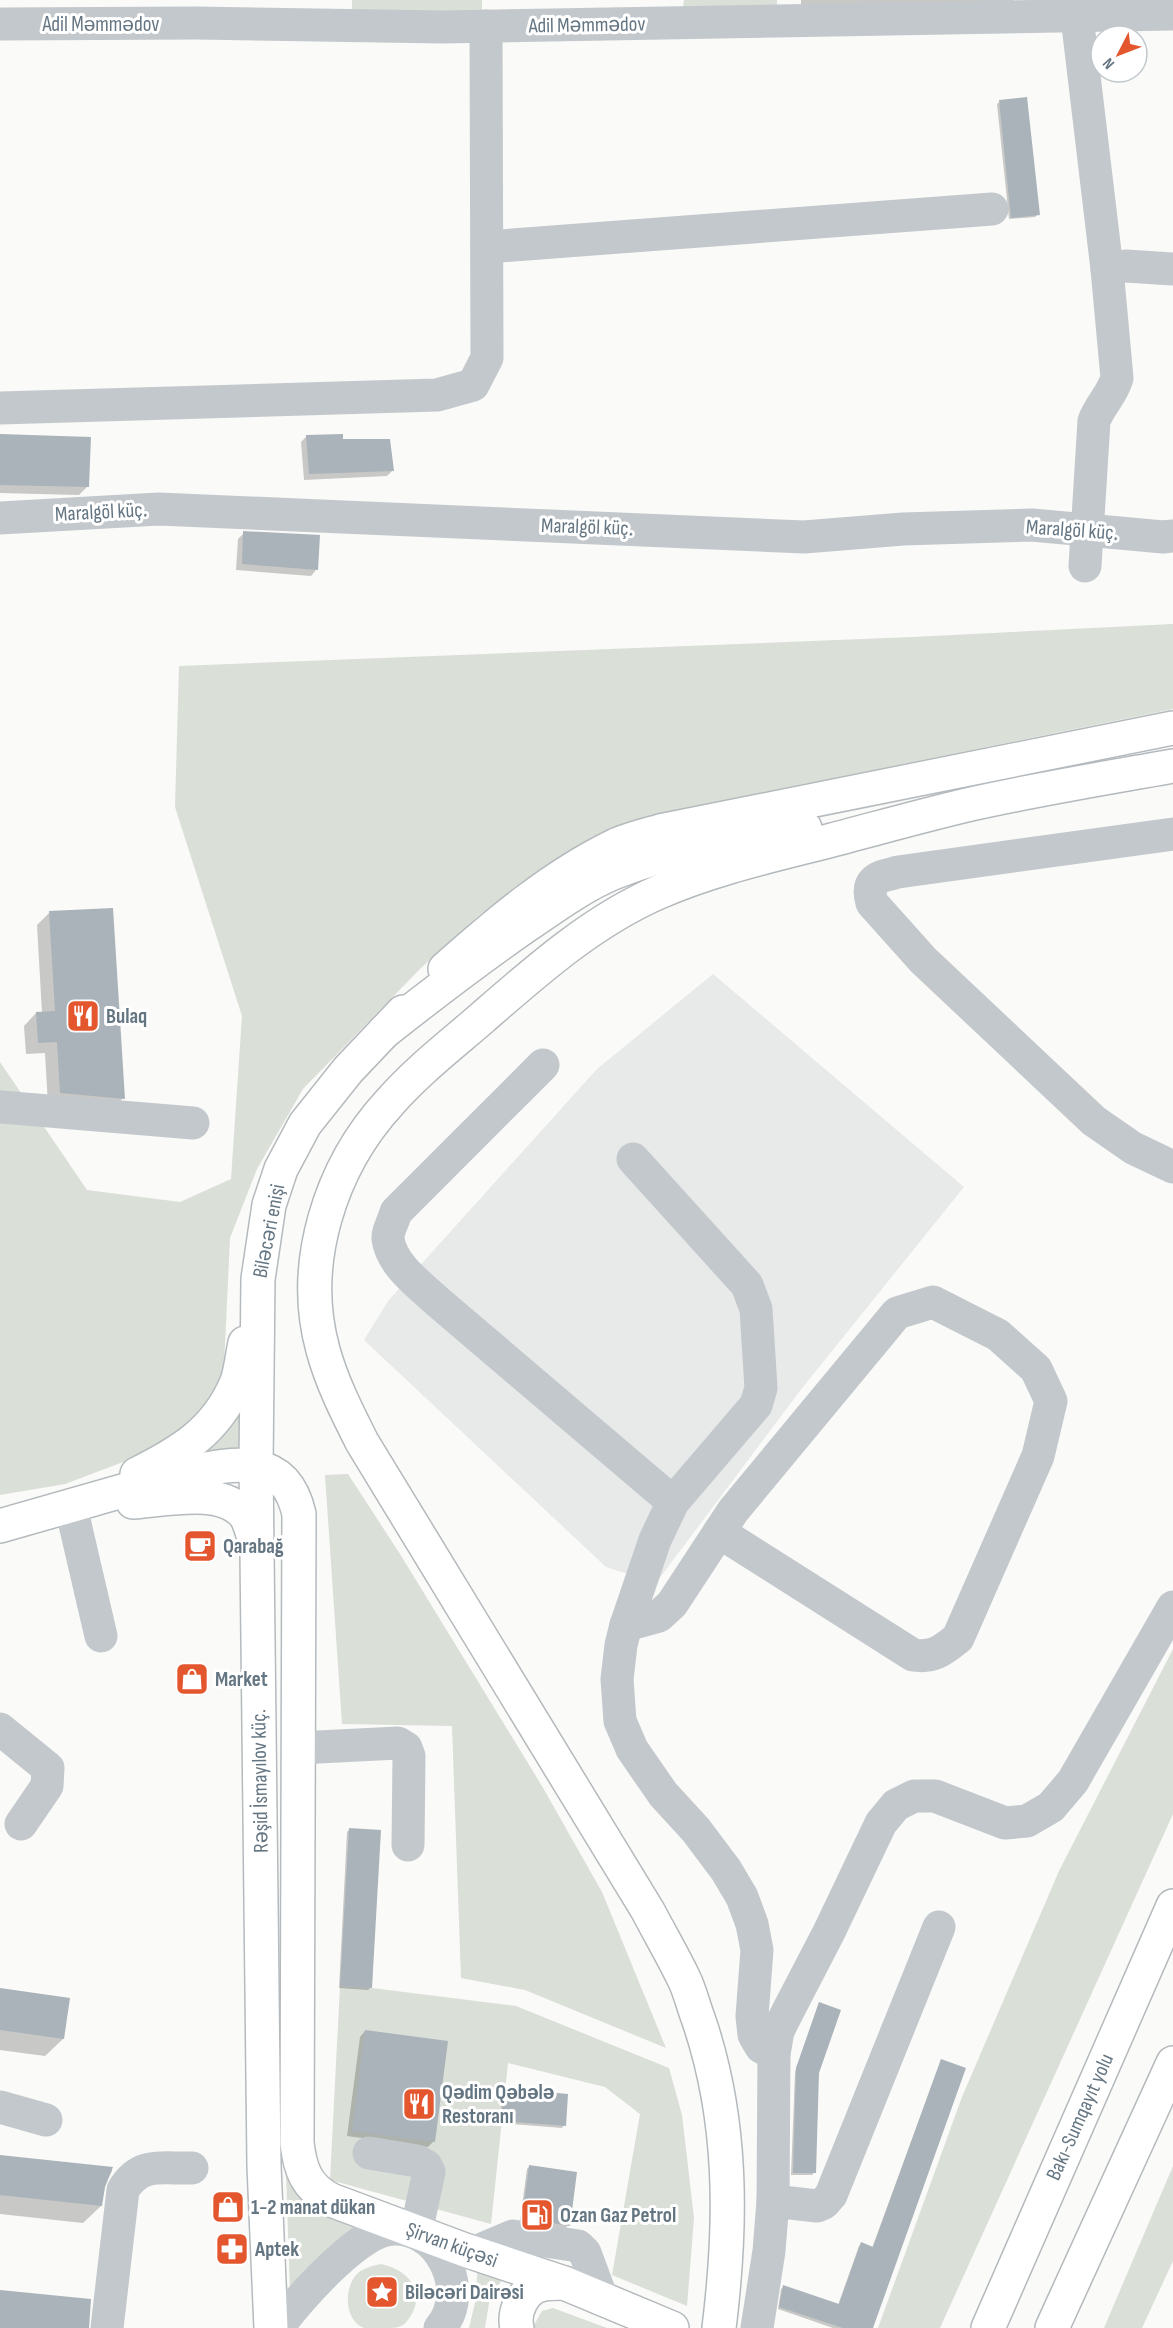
<svg xmlns="http://www.w3.org/2000/svg" width="1173" height="2328" viewBox="0 0 1173 2328" font-family="'Sofia Sans Condensed',sans-serif">
  <style>
    .built { fill: #e8e9e9 }
    .green { fill: #dadfd7 }
    .shadow { fill: #0003 }
    .building { fill: #aab3b9 }
    .lines { fill: none; stroke-linecap: round; stroke-linejoin: round }
    .major-casing { stroke: #b5babe; stroke-width: 36 }
    .highway-casing { stroke: #b4b9bd; stroke-width: 36 }
    .minor { stroke: #c3c8cc; stroke-width: 33 }
    .major { stroke: #fff; stroke-width: 33 }
    .highway { stroke: #fff; stroke-width: 33 }
    .labels { text-anchor: middle; dominant-baseline: central; stroke-width: 6; stroke-linejoin: round; paint-order: stroke }
    .street-label { font-size: 21px; fill: #657683; stroke: #fff }
    .poi-label { font-size: 21px; font-weight: bold; fill: #657683; stroke: #fff; text-anchor: start }
  </style>
  <rect width="100%" height="100%" fill="#fafaf8"/>
  <path class="built" d="M713 974 964 1187 799 1392 656 1583 606 1567 364 1340 388 1301 597 1069Z"/>
  <g class="green">
    <rect x="352" y="0" width="130" height="14"/>
    <path d="M684 0H777V11L682 13Z"/>
    <path d="M1173 624V709L663 813 604 831 543 867 478 916 420 969 303 1089 257 1169 230 1238 224 1366 208 1407 176 1442 65 1484 0 1495V1062L87 1190 180 1202 231 1179 242 1016 175 807 179 666 913 637Z"/>
    <path d="M246 1388 245 1449 177 1465Z"/>
    <path d="M348 1474 400 1554 542 1786 602 1892 666 2048 525 1990 461 1978 452 1726 342 1724 325 1475Z"/>
    <path d="M1173 1649V1814L940 2328H878L962 2097 1059 1871Z"/>
    <path d="M340 1986 372 1988 516 2006 669 2068 682 2115 694 2218 687 2306 612 2275 640 2114 605 2087 508 2063 491 2224 330 2180Z"/>
    <path d="M1173 2166V2261L1142 2328H1104Z"/>
    <path d="M286 2173C304 2213 326 2215 364 2229L290 2292Z"/>
    <path d="M381 2264C407 2269 427 2291 410 2317 404 2327 398 2328 387 2328 380 2328 370 2328 364 2328 344 2320 344 2289 356 2275 363 2268 372 2266 381 2264Z"/>
    <path d="M478 2265 504 2277 490 2297 485 2328H469L475 2303Z"/>
    <path d="M553 2308 607 2328H535L534 2325 542 2311Z"/>
  </g>
  <g class="shadow">
    <path d="M801 0H1014L991 23 801 24Z"/>
    <path d="M999 102 1038 214 1035 217 1009 219 997 104Z"/>
    <path d="M0 435 87 487 79 495 0 493Z"/>
    <path d="M307 436 393 470 387 476 304 480 301 442Z"/>
    <path d="M244 533 316 570 311 576 236 570 238 539Z"/>
    <path d="M49 913 123 1098 111 1110 48 1105 45 1053 26 1054 24 1026 36 1013H42L37 925Z"/>
    <path d="M350 1829 371 1987 368 1990 339 1988 347 1832Z"/>
    <path d="M0 1990 63 2039 45 2056 0 2050Z"/>
    <path d="M819 2003 815 2172 812 2175H791L795 2072Z"/>
    <path d="M365 2031 434 2141 428 2147 347 2136 360 2037Z"/>
    <path d="M941 2060 871 2328H833L778 2309 781 2289 784 2286 838 2305 859 2246 862 2244 872 2248Z"/>
    <path d="M505 2090 564 2125 562 2128 500 2123 503 2092Z"/>
    <path d="M0 2156 112 2169V2171L103 2187 101 2206 83 2223 0 2214Z"/>
    <path d="M530 2166 568 2225 566 2228 520 2221 527 2169Z"/>
  </g>
  <g class="building">
    <path d="M1027 97 1040 215 1011 218 999 100Z"/>
    <path d="M0 434 91 437 89 487 0 485Z"/>
    <path d="M343 434V439H390L394 471 309 474 306 435Z"/>
    <path d="M243 531 320 535 318 570 242 564Z"/>
    <path d="M113 908 125 1099 60 1093 57 1042 38 1043 36 1012 55 1011 49 911Z"/>
    <path d="M349 1828 381 1830 372 1988 340 1986Z"/>
    <path d="M0 1988 70 1998 64 2039 0 2030Z"/>
    <path d="M819 2002 841 2010 819 2073 816 2173H793L796 2068Z"/>
    <path d="M365 2030 448 2041 435 2142 352 2131Z"/>
    <path d="M941 2059 966 2068 873 2328H843L779 2307 783 2285 839 2304 861 2242 873 2247Z"/>
    <path d="M505 2088 568 2094 566 2126 502 2121Z"/>
    <path d="M0 2155 113 2167 105 2187 102 2206 0 2195Z"/>
    <path d="M529 2165 577 2172 570 2226 522 2218Z"/>
    <path d="M0 2290 91 2299 89 2328H0Z"/>
  </g>
  <g class="lines">
    <defs>
      <g id="major">
        <path d="M445 969C498 922 552 876 616 845 630 839 646 835 660 831L1173 728"/>
        <path d="M137 1474C181 1452 216 1431 236 1384 241 1372 242 1356 245 1343"/>
        <path d="M133 1502C166 1500 222 1486 245 1515 250 1522 252 1533 255 1541"/>
        <path d="M0 1526 185 1473C234 1463 285 1452 299 1514L297 2143C300 2169 306 2187 331 2200L465 2250 564 2283 672 2328"/>
        <path d="M271 2328 264 2166 256 1465 258 1279 269 1205 281 1169 305 1124 348 1070 403 1012"/>
        <path d="M517 2328C513 2312 523 2290 540 2285 548 2283 556 2283 564 2283"/>
      </g>
      <g id="highway">
        <path d="M384 1032C431 995 478 959 527 925 555 906 582 886 613 873 675 848 739 838 805 828"/>
        <path d="M719 2328C732 2223 733 2119 698 2018 693 2005 690 1991 684 1979 673 1956 660 1934 648 1911L362 1442C347 1412 332 1383 323 1350 299 1264 330 1167 390 1102 417 1071 451 1045 482 1018 536 971 592 921 659 892 714 868 774 855 832 840 878 828 924 815 971 804 1038 789 1106 778 1173 766"/>
        <path d="M988 2328 1173 1906"/>
        <path d="M1052 2328 1173 2063"/>
      </g>
    </defs>
    <use href="#major" class="major-casing"/>
    <use href="#highway" class="highway-casing"/>
    <g class="minor">
      <path d="M1075 0 1107 269 1117 378C1112 395 1100 405 1094 421L1085 566"/>
      <path d="M0 24 196 23 443 27 1173 14"/>
      <path d="M487 247 992 209"/>
      <path d="M1107 269 1126 266 1173 269"/>
      <path d="M0 408 437 395 473 385 487 358 486 26"/>
      <path d="M0 518 159 509 804 537 903 529 1032 525 1163 537 1173 536"/>
      <path d="M1173 834 898 872C878 877 865 879 872 903L923 960 1094 1121 1133 1148 1173 1167"/>
      <path d="M543 1065 396 1212C394 1220 387 1232 388 1239 392 1266 420 1285 438 1302L673 1502"/>
      <path d="M0 1107 193 1123"/>
      <path d="M633 1159 747 1285 756 1309 761 1388 756 1405 673 1502 655 1540 626 1625 621 1645 617 1679 620 1721 632 1749 663 1794 696 1830 726 1870 742 1897 752 1924 757 1950 752 2016 754 2035 761 2047 774 2054"/>
      <path d="M71 1507 101 1636"/>
      <path d="M626 1625 659 1616 672 1604 733 1511 897 1313 933 1302 998 1335 1036 1369 1051 1401 1038 1456 958 1638C942 1651 933 1658 913 1655L719 1532"/>
      <path d="M0 1729 48 1768 47 1786 21 1824"/>
      <path d="M298 1748 398 1743 406 1748 409 1756 408 1845"/>
      <path d="M0 2107 46 2120"/>
      <path d="M369 2153 417 2161 426 2166 429 2172 416 2232"/>
      <path d="M773 2201 817 2206 824 2203 831 2195 939 1927"/>
      <path d="M473 2253 513 2236 578 2246 585 2253 602 2299"/>
      <path d="M107 2328 123 2190C140 2161 162 2169 192 2168"/>
      <path d="M278 2328C295 2302 355 2236 386 2230 437 2220 473 2290 440 2328"/>
      <path d="M757 2328 769 2251 773 2201 774 2054 778 2031 788 2011 829 1932 881 1823 896 1805 914 1796H935L1005 1823 1027 1821 1051 1807 1073 1781 1173 1607"/>
    </g>
    <use href="#major" class="major"/>
    <use href="#highway" class="highway"/>
  </g>
  <defs>
    <symbol id="restaurant-square" viewBox="-11 -11 22 22"><rect x="-9" y="-9" width="18" height="18" rx="4" fill="#e4572e" stroke="#fff"/><path d="M-5-6h1v4h1v-4h1v4h1v-4h1v5L-1.5 .5V6h-2V.5L-5-1ZM5-6V6H3V1.5H1.5Q1.5-4 5-6Z" fill="#fff"/></symbol>
    <symbol id="cafe-square" viewBox="-11 -11 22 22"><rect x="-9" y="-9" width="18" height="18" rx="4" fill="#e4572e" stroke="#fff"/><path d="M-5.5-4.5H6V0H3Q3 3.5 0 3.5H-2.5Q-5.5 3.5-5.5 0ZM3-3.2v2h1.7v-2ZM-6 4.5H4V6H-6Z" fill="#fff"/></symbol>
    <symbol id="shop-square" viewBox="-11 -11 22 22"><rect x="-9" y="-9" width="18" height="18" rx="4" fill="#e4572e" stroke="#fff"/><path d="M-5-2.5h2.3a2.7 3.5 0 0 1 5.4 0H5L5.5 6h-11ZM-1.5-2.5h3a1.5 2.3 0 0 0-3 0Z" fill="#fff"/></symbol>
    <symbol id="fuel-square" viewBox="-11 -11 22 22"><rect x="-9" y="-9" width="18" height="18" rx="4" fill="#e4572e" stroke="#fff"/><path d="M-5.5-6h7V0h2V4h1.3V-2.5L3-4.5l.8-.8L6-3V5H2.5V1h-1V6h-7ZM-4.2-4.7v3.2H.2V-4.7Z" fill="#fff"/></symbol>
    <symbol id="pharmacy-square" viewBox="-11 -11 22 22"><rect x="-9" y="-9" width="18" height="18" rx="4" fill="#e4572e" stroke="#fff"/><path d="M-2-6h4v4h4v4h-4v4h-4v-4h-4v-4h4Z" fill="#fff"/></symbol>
    <symbol id="sight-square" viewBox="-11 -11 22 22"><rect x="-9" y="-9" width="18" height="18" rx="4" fill="#e4572e" stroke="#fff"/><path d="M0-6L1.8-2.2L6-1.7L2.9 1.2L3.7 5.4L0 3.3L-3.7 5.4L-2.9 1.2L-6-1.7L-1.8-2.2Z" fill="#fff"/></symbol>
  </defs>
  <g fill-rule="evenodd">
    <use href="#restaurant-square" x="64" y="997" width="38" height="38"/>
    <use href="#cafe-square" x="181" y="1527" width="38" height="38"/>
    <use href="#shop-square" x="173" y="1660" width="38" height="38"/>
    <use href="#restaurant-square" x="400" y="2085" width="38" height="38"/>
    <use href="#shop-square" x="209" y="2188" width="38" height="38"/>
    <use href="#fuel-square" x="518" y="2196" width="38" height="38"/>
    <use href="#pharmacy-square" x="213" y="2230" width="38" height="38"/>
    <use href="#sight-square" x="363" y="2273" width="38" height="38"/>
  </g>
  <g class="labels">
    <g class="street-label">
      <text x="101" y="24">Adil Məmmədov</text>
      <text transform="translate(587 25) rotate(-1)">Adil Məmmədov</text>
      <text transform="translate(101 512) rotate(-3)">Maralgöl küç.</text>
      <text transform="translate(587 527) rotate(2)">Maralgöl küç.</text>
      <text transform="translate(1072 530) rotate(4)">Maralgöl küç.</text>
      <text transform="translate(269 1231) rotate(-79)">Biləcəri enişi</text>
      <text transform="translate(260 1781) rotate(-91)">Rəşid İsmayılov küç.</text>
      <text transform="translate(1080 2117) rotate(-66)">Bakı-Sumqayıt yolu</text>
      <text transform="translate(452 2245) rotate(20)">Şirvan küçəsi</text>
    </g>
    <g class="poi-label">
      <text x="106" y="1016">Bulaq</text>
      <text x="223" y="1546">Qarabağ</text>
      <text x="215" y="1679">Market</text>
      <text x="442" y="2092">Qədim Qəbələ<tspan x="442" dy="24">Restoranı</tspan></text>
      <text x="251" y="2207">1-2 manat dükan</text>
      <text x="560" y="2215">Ozan Gaz Petrol</text>
      <text x="255" y="2249">Aptek</text>
      <text x="405" y="2292">Biləcəri Dairəsi</text>
    </g>
  </g>
  <g transform="translate(1119 54) rotate(228)"><circle r="28" fill="#ffffff" stroke="#c1c8cd" stroke-width="1.5"/>
  <path d="M0-4.5L10 22L0 15L-10 22Z" fill="#e4572e"/>
  <text y="-9" font-size="16" font-weight="bold" text-anchor="middle" fill="#657683">N</text>
  </g>
</svg>
